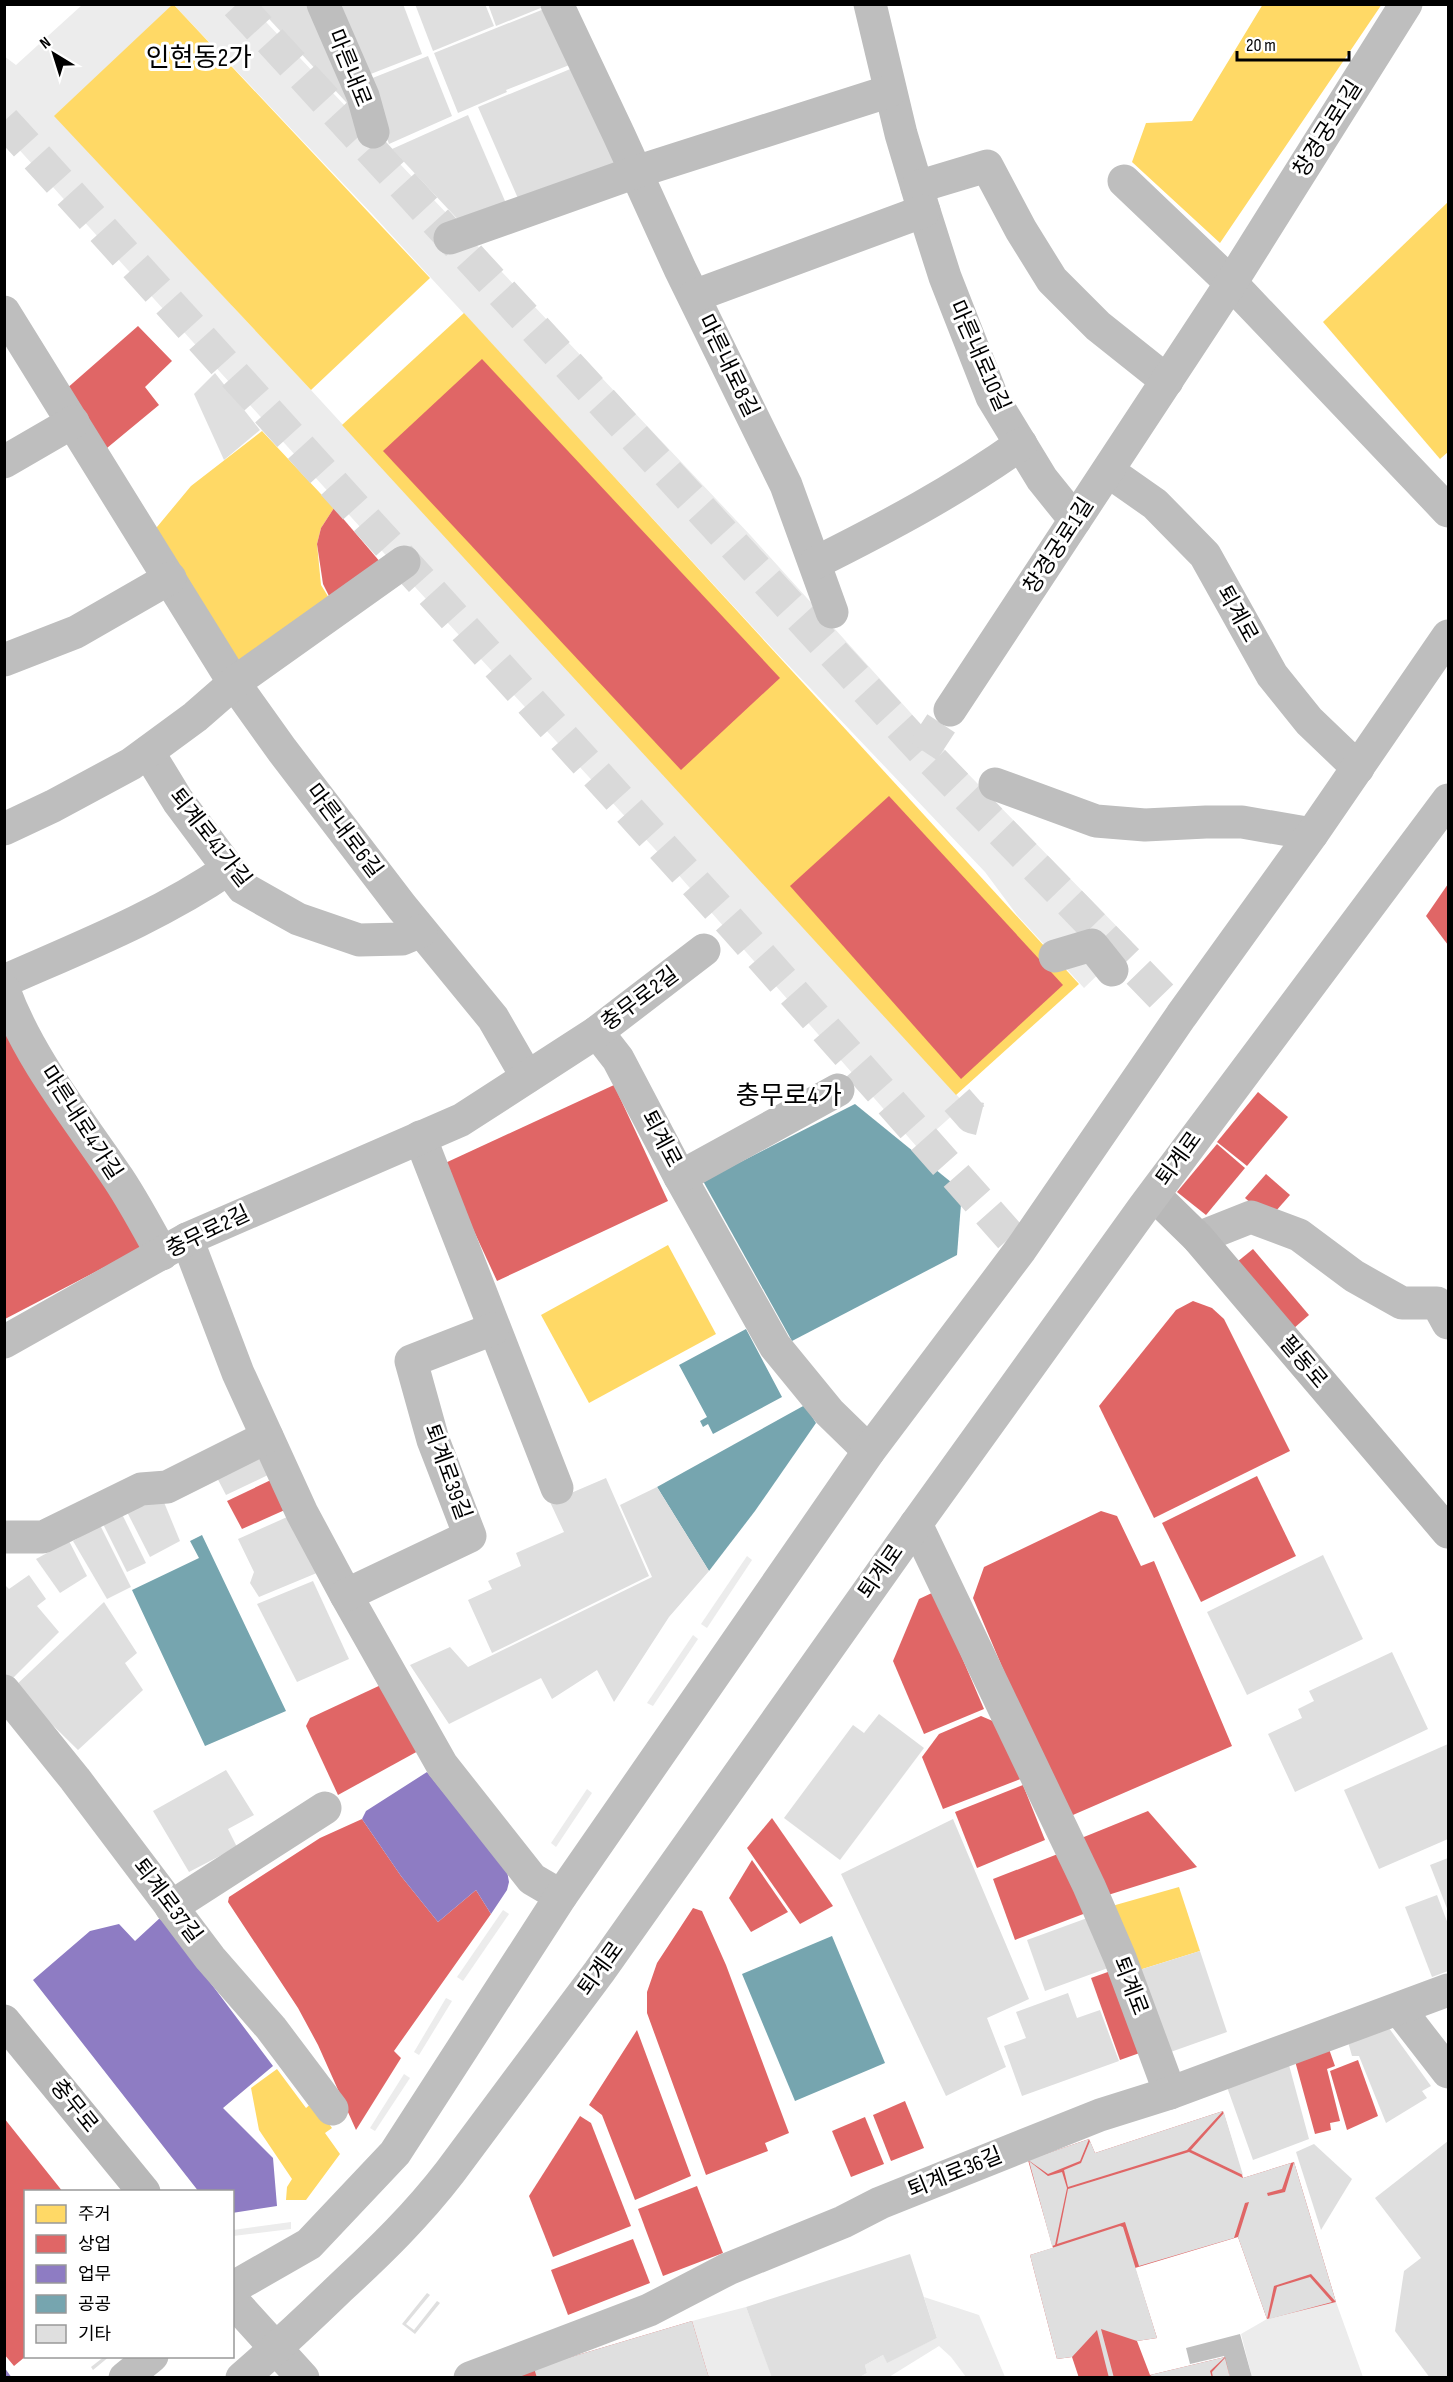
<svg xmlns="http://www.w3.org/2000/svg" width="1453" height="2382" viewBox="0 0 1453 2382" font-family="'Sofia Sans Condensed','Noto Sans KR',sans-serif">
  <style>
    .green { fill: #ececec }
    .water { fill: #bfbfbf }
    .homes { fill: #ffd966 }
    .shops { fill: #e06666 }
    .offices { fill: #8e7cc3 }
    .public { fill: #76a5af }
    .building { fill: #dfdfdf }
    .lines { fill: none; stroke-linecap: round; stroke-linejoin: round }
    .street-tunnel { stroke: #d9d9d9; stroke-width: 33; stroke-dasharray: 33 16; stroke-linecap: butt }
    .street { stroke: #bebebe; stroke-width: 33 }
    .secondary { stroke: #b8b8b8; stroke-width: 33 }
    .primary { stroke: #bebebe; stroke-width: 33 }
    .labels { text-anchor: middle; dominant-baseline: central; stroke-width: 6; stroke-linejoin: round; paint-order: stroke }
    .street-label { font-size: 22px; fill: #000; stroke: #fff }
    .quarter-label { font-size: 26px; fill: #000; stroke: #fff }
  </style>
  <rect width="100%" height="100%" fill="#fff"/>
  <g class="green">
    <path d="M82 5H173L55 116 311 390 965 1104 917 1147 675 871 361 528 5 134 4 56 16 65Z"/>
    <path d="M174 5H250L751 536 937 742 1132 942 1084 988 1017 915 985 872 773 649 373 215Z"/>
    <path d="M747 1556 752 1560 707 1628 701 1624Z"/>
    <path d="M693 1635 698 1639 653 1706 647 1703Z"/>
    <path d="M587 1789 592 1793 556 1847 551 1843Z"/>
    <path d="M503 1910 509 1914 463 1981 457 1977Z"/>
    <path d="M446 1998 452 2001 419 2055 414 2052Z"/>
    <path d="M404 2074 410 2078 375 2131 370 2128Z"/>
    <path d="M291 2222V2229L233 2236V2230Z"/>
    <path d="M924 2297 979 2315 1005 2377H966L951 2357 939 2346 889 2377 858 2378 867 2373 865 2365 883 2355 887 2362 937 2338Z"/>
    <path d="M1336 2302 1363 2377H1252L1241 2334 1267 2319Z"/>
    <path d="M746 2307 772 2377H709L692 2321Z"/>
  </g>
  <path class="water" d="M1240 2334 1252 2377H1230L1224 2356 1190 2364 1186 2348Z"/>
  <g class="homes">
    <path d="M173 4 430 278 311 390 54 116Z"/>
    <path d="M1263 4H1382L1220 243 1132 162 1146 123 1192 121Z"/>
    <path d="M1448 202V452L1440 459 1323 322Z"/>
    <path d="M464 313 1079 984 956 1095 342 425Z"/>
    <path d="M262 431 334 508 321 528 317 544 321 585 329 598 240 670 152 533 191 486Z"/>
    <path d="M668 1245 716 1334 589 1403 541 1315Z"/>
    <path d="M1179 1887 1200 1951 1136 1971 1112 1906Z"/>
    <path d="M277 2069 306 2108 313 2102 332 2128 325 2133 340 2154 306 2200H286L287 2187 292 2179 259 2130 251 2088Z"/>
  </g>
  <g class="shops">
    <path d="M138 326 172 361 145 387 159 405 107 448 65 390Z"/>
    <path d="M482 359 780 678 681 770 383 451Z"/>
    <path d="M334 508 381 563 330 598 323 584 317 544 321 528Z"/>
    <path d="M889 796 1063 985 961 1079 790 886Z"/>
    <path d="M1448 884V945L1426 916Z"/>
    <path d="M5 1025 149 1244 5 1319Z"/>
    <path d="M614 1085 668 1201 497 1281 443 1164Z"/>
    <path d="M1258 1092 1288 1117 1247 1166 1217 1142Z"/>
    <path d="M1217 1144 1245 1168 1206 1215 1177 1192Z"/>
    <path d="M1266 1174 1290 1195 1269 1219 1245 1198Z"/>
    <path d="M1253 1249 1309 1315 1293 1329 1237 1262Z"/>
    <path d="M1193 1301 1212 1308 1224 1319 1290 1451 1154 1518 1099 1406 1176 1310Z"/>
    <path d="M1257 1476 1296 1556 1201 1602 1162 1523Z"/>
    <path d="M273 1479 287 1509 242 1529 227 1501Z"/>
    <path d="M1101 1511 1117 1516 1141 1566 1154 1561 1232 1746 1066 1818 973 1598 984 1567Z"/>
    <path d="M934 1592 984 1709 924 1734 893 1661 919 1599Z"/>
    <path d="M383 1684 420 1750 338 1795 306 1726 310 1718Z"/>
    <path d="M981 1716 1002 1725 1023 1778 943 1809 922 1757 939 1734Z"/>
    <path d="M1023 1785 1045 1840 977 1868 955 1812Z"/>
    <path d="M1148 1811 1197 1867 1108 1895 1079 1839Z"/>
    <path d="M772 1818 833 1906 800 1924 747 1848Z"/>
    <path d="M362 1819 401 1876 438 1922 476 1890 491 1914 394 2051 401 2058 356 2130 318 2045 298 2008 228 1902 229 1897 320 1838Z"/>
    <path d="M1063 1852 1086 1913 1015 1940 993 1879Z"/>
    <path d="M752 1860 788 1912 751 1932 729 1898Z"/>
    <path d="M693 1908 702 1911 726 1965 789 2133 765 2143 768 2151 706 2175 647 2013V1992L657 1963Z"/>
    <path d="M1119 1968 1148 2050 1120 2060 1091 1978Z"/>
    <path d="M637 2030 691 2176 635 2200 602 2115 589 2105Z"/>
    <path d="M1329 2049 1335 2066 1327 2069 1340 2121 1330 2123 1331 2130 1315 2134 1295 2061Z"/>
    <path d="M1358 2060 1378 2116 1347 2130 1330 2071Z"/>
    <path d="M905 2101 924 2148 891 2161 873 2115Z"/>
    <path d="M1223 2111 1243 2178 1294 2162 1336 2302 1267 2319 1238 2237 1135 2268 1157 2338 1137 2341 1150 2375 1225 2357 1230 2378H1079L1072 2357 1057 2359 1030 2255 1053 2248 1028 2160 1089 2139 1095 2153Z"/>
    <path d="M580 2116 591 2123 631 2226 553 2257 529 2196Z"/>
    <path d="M865 2117 884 2164 851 2177 832 2131Z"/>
    <path d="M4 2118 63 2192H26V2356L14 2366 4 2354Z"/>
    <path d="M697 2186 723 2253 663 2276 638 2209Z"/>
    <path d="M633 2239 650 2283 568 2315 551 2270Z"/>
    <path d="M692 2321 709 2378H510L534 2368Z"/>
  </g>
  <g class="offices">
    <path d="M427 1772 507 1871 509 1882 507 1890 491 1914 476 1890 438 1922 401 1876 362 1819 366 1811Z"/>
    <path d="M161 1917 273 2066 223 2108 273 2158 277 2206 232 2213V2192H199L33 1980 90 1931 119 1924 135 1941Z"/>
    <path d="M4 2367 12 2378H4Z"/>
  </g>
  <g class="public">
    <path d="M855 1104 962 1191 957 1255 792 1341 703 1181Z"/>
    <path d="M746 1329 782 1397 713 1434 708 1424 703 1427 700 1421 707 1417 679 1365Z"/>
    <path d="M805 1405 816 1423 755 1511 709 1571 657 1487Z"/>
    <path d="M202 1535 286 1711 205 1746 132 1590 199 1558 190 1541Z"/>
    <path d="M832 1936 885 2063 795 2101 742 1974Z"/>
  </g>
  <g class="building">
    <path d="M261 4H315L358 115 258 7Z"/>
    <path d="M333 4H403L422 54 363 77Z"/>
    <path d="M415 4H485L494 26 433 51Z"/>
    <path d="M488 4H548V5L496 26Z"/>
    <path d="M549 7 577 62 506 90 507 92 458 113 434 53Z"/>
    <path d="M428 56 452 116 389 144 365 81Z"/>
    <path d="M580 65 625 159 520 203 478 107Z"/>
    <path d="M468 115 508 208 463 225 392 149Z"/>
    <path d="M215 373 260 430 224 460 194 394Z"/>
    <path d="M257 1451 268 1475 226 1495 213 1470Z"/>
    <path d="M606 1478 649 1576 492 1653 468 1600 492 1589 488 1581 521 1566 516 1553 564 1532 550 1502Z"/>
    <path d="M657 1487 709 1571 669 1617 614 1702 597 1670 552 1699 541 1678 449 1724 410 1665 450 1647 468 1667 652 1577 620 1505Z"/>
    <path d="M161 1495 180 1541 150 1557 126 1510Z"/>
    <path d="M296 1513 324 1570 259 1597 250 1583 254 1572 238 1539Z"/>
    <path d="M122 1514 146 1563 127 1572 103 1524Z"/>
    <path d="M100 1525 131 1587 107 1599 73 1541Z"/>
    <path d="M69 1541 87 1576 60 1593 36 1559Z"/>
    <path d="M1323 1555 1363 1639 1247 1695 1207 1612Z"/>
    <path d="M29 1575 46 1599 37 1606 59 1632 9 1682 4 1676V1584L9 1589Z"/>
    <path d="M313 1581 349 1659 297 1682 257 1604Z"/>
    <path d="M104 1602 137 1653 125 1663 143 1690 78 1750 14 1687Z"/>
    <path d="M1392 1652 1428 1729 1295 1792 1268 1734 1302 1718 1298 1709 1314 1701 1309 1691Z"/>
    <path d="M879 1714 924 1748 840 1860 784 1818 853 1725 864 1733Z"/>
    <path d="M1448 1744V1839L1379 1869 1344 1790Z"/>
    <path d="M226 1770 254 1815 228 1829 237 1847 189 1872 153 1811Z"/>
    <path d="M953 1819 1029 1999 987 2018 1006 2067 946 2096 841 1874Z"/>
    <path d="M1448 1858V1911L1430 1865Z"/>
    <path d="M1437 1895 1448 1924V1971L1432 1977 1405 1907Z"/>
    <path d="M1090 1917 1108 1968 1045 1991 1027 1940Z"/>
    <path d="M1200 1951 1227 2032 1165 2054 1136 1971Z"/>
    <path d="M1068 1993 1077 2018 1100 2010 1119 2061 1022 2096 1004 2046 1026 2038 1016 2012Z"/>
    <path d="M1386 2024 1431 2086 1422 2091 1427 2098 1386 2123 1359 2056H1352L1348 2042Z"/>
    <path d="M1289 2065 1309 2139 1253 2160 1227 2087Z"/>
    <path d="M1223 2111 1187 2150 1068 2187 1064 2170 1081 2163 1090 2141 1095 2153Z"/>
    <path d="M1224 2113 1243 2175 1191 2150Z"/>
    <path d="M1089 2139 1080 2161 1048 2174 1028 2160Z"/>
    <path d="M1448 2141V2378H1430L1395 2331 1404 2271 1421 2258 1375 2198Z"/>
    <path d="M1314 2144 1352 2179 1321 2230 1296 2152Z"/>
    <path d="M1189 2152 1243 2178 1291 2163 1282 2189 1267 2193 1268 2196 1285 2192 1294 2162 1336 2302 1311 2274 1274 2286 1267 2319 1238 2237 1249 2202 1245 2203 1234 2238 1139 2266 1125 2222 1057 2244 1068 2189Z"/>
    <path d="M1029 2161 1048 2176 1062 2172 1067 2188 1055 2245 1052 2246Z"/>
    <path d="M1120 2226 1123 2227 1157 2338 1137 2341 1101 2329 1114 2378H1109L1097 2330 1072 2357 1057 2359 1030 2255Z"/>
    <path d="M910 2254 937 2338 887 2363 883 2355 865 2365 867 2373 858 2378H772L746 2307Z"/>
    <path d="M1310 2277 1332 2302 1269 2319 1277 2287Z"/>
    <path d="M427 2293 430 2295 406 2324 414 2330 437 2301 440 2303 415 2334 402 2324Z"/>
    <path d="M692 2321 709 2378H537L534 2368Z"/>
    <path d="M105 2356H110L93 2370 91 2367Z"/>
    <path d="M1225 2357 1210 2371 1212 2378H1155L1150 2375Z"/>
    <path d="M1225 2358 1230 2378H1213L1212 2372Z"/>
  </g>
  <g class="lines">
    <g class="street-tunnel">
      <path d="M237 4 923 751 1181 1016"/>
      <path d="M4 121 735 927 1021 1249"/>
      <path d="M923 751 950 710"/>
      <path d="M957 1100 972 1117 980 1119"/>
    </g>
    <g class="street">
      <path d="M323 4 363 96 373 132"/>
      <path d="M557 4 619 135 680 269 786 485 832 612"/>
      <path d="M870 4 901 134 924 211 945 277 992 397 1042 479 1075 520"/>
      <path d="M1124 181 1231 283 1448 511"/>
      <path d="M917 187 987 166 1021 230 1052 280 1098 326 1167 381"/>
      <path d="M450 238 636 172 890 91"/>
      <path d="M694 296 924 211"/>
      <path d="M4 312 234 683 282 750 402 907 493 1018 527 1077"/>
      <path d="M4 462 73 422"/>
      <path d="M1108 471 1155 504 1205 555 1272 675 1309 721 1358 768"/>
      <path d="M815 563C887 527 955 491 1021 444"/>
      <path d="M4 660 76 632 170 578"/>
      <path d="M950 710 1231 283 1406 4"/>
      <path d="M148 752 178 801 243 888 298 919 359 940 402 939 421 931"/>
      <path d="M995 784 1096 821 1145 825 1206 822H1242L1312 834"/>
      <path d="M4 829 53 806 131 764 195 717 234 683 404 562"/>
      <path d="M1055 956 1092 945 1112 970"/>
      <path d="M4 981C81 947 160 916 228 869"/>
      <path d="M4 990C29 1059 78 1118 118 1178 134 1202 148 1228 162 1254"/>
      <path d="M597 1032 618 1059 680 1177 775 1346 829 1412 869 1451"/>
      <path d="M420 1137 557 1488"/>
      <path d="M680 1177 838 1090"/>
      <path d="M1198 1238 1251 1217 1299 1235 1354 1276 1402 1303H1437L1448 1323"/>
      <path d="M187 1239 238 1373 302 1513 346 1595 442 1765 532 1879 561 1896"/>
      <path d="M4 1342 187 1239 461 1120 597 1032 704 950"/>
      <path d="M916 1524 1089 1886 1120 1958 1170 2093"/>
      <path d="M4 1537H43L141 1489 167 1487 267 1437"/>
      <path d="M346 1595 470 1536 433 1440 411 1361 493 1329"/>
      <path d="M4 1691 75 1779 210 1958 271 2028 332 2109"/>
      <path d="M171 1907 325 1808"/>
      <path d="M1399 2009 1448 2072"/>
      <path d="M232 2300 303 2378"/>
      <path d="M470 2378 649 2310 728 2269 843 2222 880 2203 1100 2115 1170 2093 1448 1990"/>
    </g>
    <g class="secondary">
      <path d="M1154 1195 1198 1238 1448 1532"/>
      <path d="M4 2021 144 2192"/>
    </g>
    <g class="primary">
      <path d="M232 2288 309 2244 395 2153 561 1896 869 1451 1021 1249 1181 1016 1312 834 1448 636"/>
      <path d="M125 2378 152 2356"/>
      <path d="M242 2378C276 2349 308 2319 340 2288 380 2251 417 2215 450 2172L599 1972 916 1524 1144 1207 1448 800"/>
    </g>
  </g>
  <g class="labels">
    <g class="street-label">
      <text transform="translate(349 68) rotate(68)">마른내로</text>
      <text transform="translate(1328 129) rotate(-58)">창경궁로1길</text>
      <text transform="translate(979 356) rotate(66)">마른내로10길</text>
      <text transform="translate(728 366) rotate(64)">마른내로8길</text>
      <text transform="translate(1059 546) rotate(-57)">창경궁로1길</text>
      <text transform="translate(1237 614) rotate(61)">퇴계로</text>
      <text transform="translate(344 831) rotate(53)">마른내로6길</text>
      <text transform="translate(210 838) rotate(52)">퇴계로41가길</text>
      <text transform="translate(640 999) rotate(-37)">충무로2길</text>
      <text transform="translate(81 1123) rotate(57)">마른내로4가길</text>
      <text transform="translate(661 1139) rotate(62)">퇴계로</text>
      <text transform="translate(1179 1159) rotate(-54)">퇴계로</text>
      <text transform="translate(208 1232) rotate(-26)">충무로2길</text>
      <text transform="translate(1303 1362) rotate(50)">필동로</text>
      <text transform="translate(447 1472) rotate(70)">퇴계로39길</text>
      <text transform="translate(881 1572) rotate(-55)">퇴계로</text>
      <text transform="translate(167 1901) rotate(53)">퇴계로37길</text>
      <text transform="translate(601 1969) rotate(-54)">퇴계로</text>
      <text transform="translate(1130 1986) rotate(69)">퇴계로</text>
      <text transform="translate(74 2106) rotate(51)">충무로</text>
      <text transform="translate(955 2173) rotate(-22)">퇴계로36길</text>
    </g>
    <g class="quarter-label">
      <text x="199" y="58">인현동2가</text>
      <text x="789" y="1096">충무로4가</text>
    </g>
  </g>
  <rect width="1453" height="2382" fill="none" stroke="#000000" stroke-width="12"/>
  <rect x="24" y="2190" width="210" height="168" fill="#ffffff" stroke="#999999" stroke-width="1.5"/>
  <rect x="36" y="2205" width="30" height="18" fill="#ffd966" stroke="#999999" stroke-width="1.5"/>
  <text x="78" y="2220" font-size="18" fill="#000000">주거</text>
  <rect x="36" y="2235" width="30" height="18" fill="#e06666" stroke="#999999" stroke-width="1.5"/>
  <text x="78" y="2250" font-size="18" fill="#000000">상업</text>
  <rect x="36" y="2265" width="30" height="18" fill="#8e7cc3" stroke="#999999" stroke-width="1.5"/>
  <text x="78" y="2280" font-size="18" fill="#000000">업무</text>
  <rect x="36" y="2295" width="30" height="18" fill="#76a5af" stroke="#999999" stroke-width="1.5"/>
  <text x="78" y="2310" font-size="18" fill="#000000">공공</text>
  <rect x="36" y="2325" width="30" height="18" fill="#dfdfdf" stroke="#999999" stroke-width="1.5"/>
  <text x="78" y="2340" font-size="18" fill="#000000">기타</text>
  <g transform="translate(54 54) rotate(322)" stroke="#ffffff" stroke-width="4.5" paint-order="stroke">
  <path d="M0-4.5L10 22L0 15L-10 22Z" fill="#000000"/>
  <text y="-9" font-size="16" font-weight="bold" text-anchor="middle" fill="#000000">N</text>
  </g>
  <path d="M1237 51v9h112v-9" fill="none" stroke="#000000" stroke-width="3"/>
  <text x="1246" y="51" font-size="18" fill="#000000" stroke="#ffffff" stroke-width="4.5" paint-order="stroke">20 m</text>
</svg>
